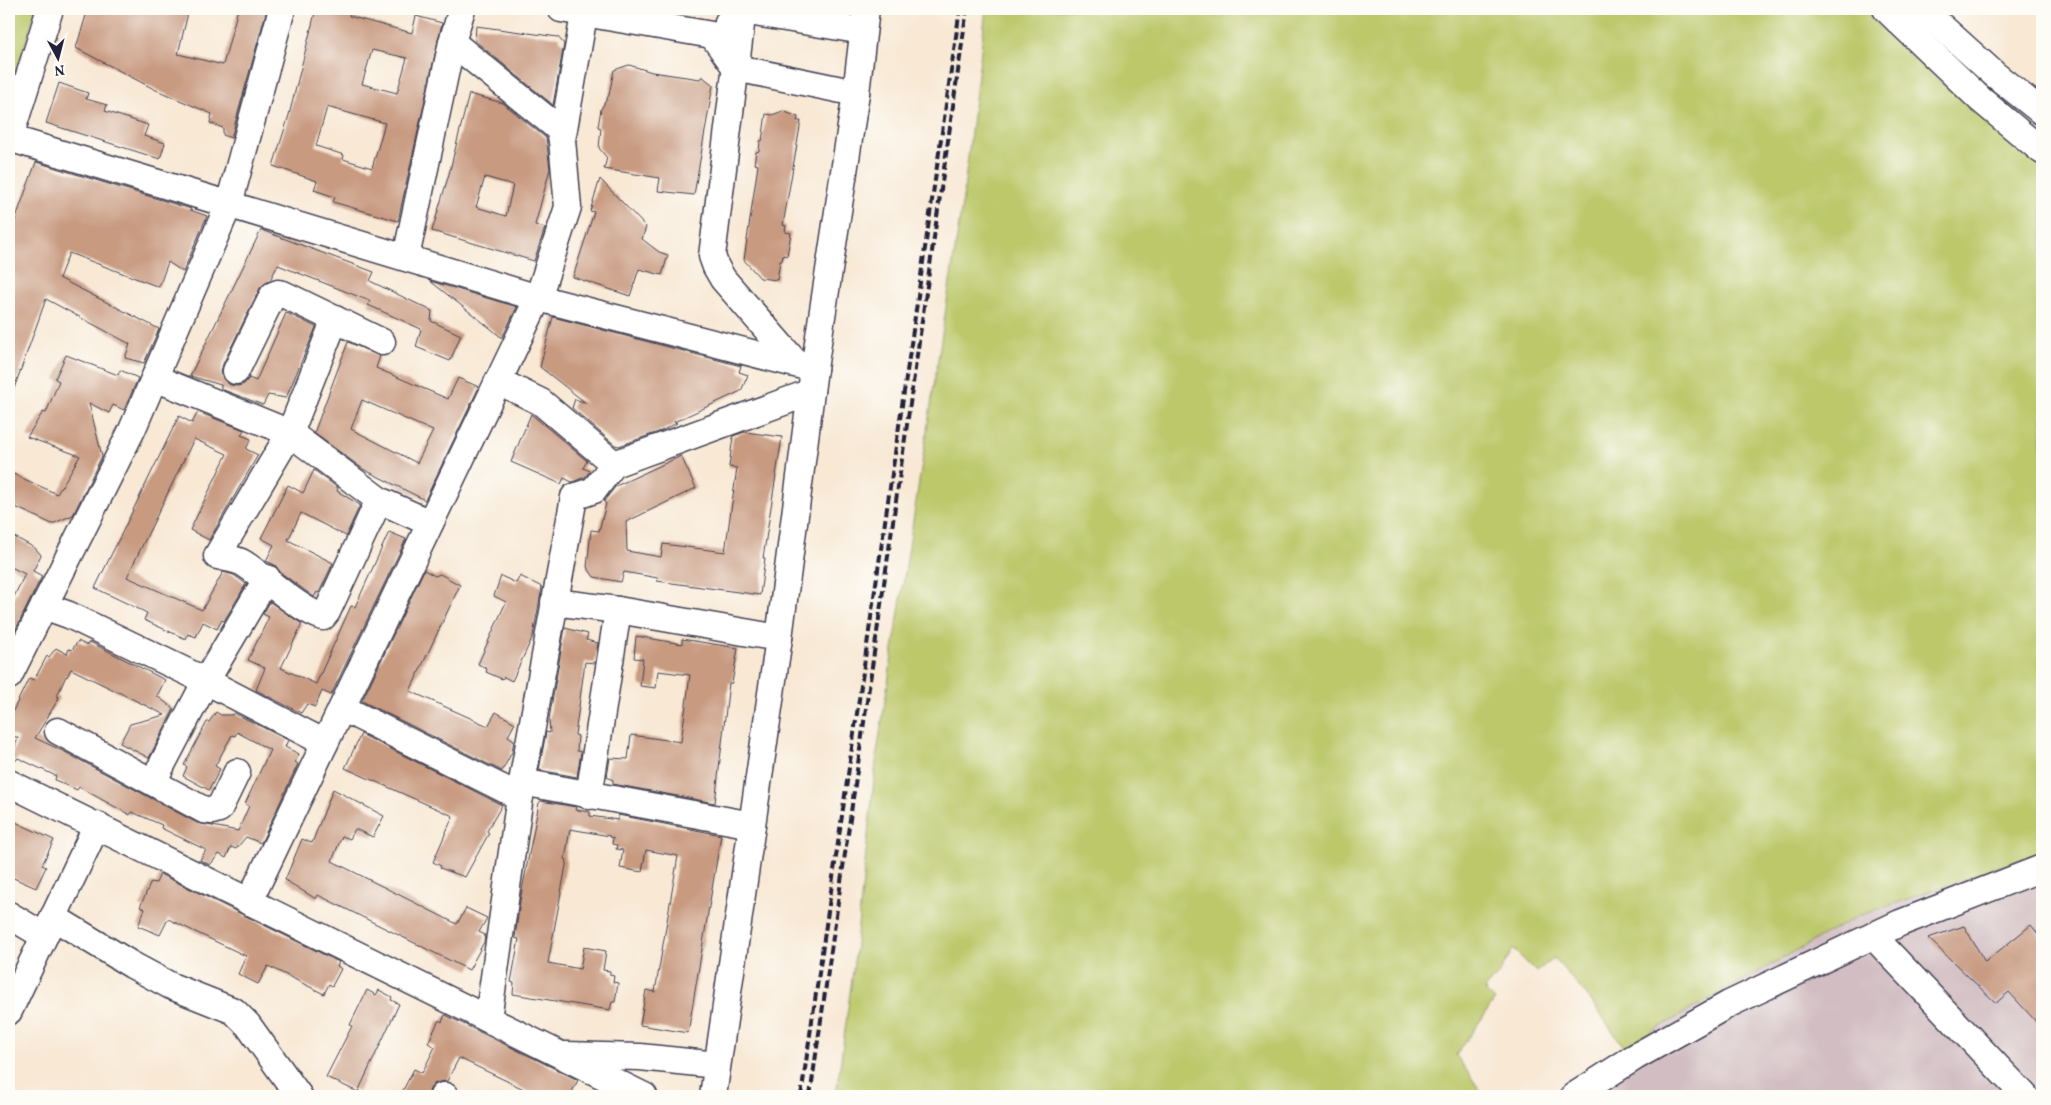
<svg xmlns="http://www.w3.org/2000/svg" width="2051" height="1105" viewBox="0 0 2051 1105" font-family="Vollkorn,serif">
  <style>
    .industrial { fill: #d2bec2 }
    .green { fill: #bcc86a; stroke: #6f7552 }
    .building { fill: #c89a80; fill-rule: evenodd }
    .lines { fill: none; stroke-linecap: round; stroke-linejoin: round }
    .minor-casing { stroke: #424052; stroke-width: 29 }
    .minor { stroke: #fff; stroke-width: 26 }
    .rail { stroke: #22223b; stroke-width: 4; stroke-dasharray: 8 4; stroke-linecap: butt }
  </style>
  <rect width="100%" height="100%" fill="#fdfcf7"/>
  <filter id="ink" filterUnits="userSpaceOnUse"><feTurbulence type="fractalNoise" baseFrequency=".02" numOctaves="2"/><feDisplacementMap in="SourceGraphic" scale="10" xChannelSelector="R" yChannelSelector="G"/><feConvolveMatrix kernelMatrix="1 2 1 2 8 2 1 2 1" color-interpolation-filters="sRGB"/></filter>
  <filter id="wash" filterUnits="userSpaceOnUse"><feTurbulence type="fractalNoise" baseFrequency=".0096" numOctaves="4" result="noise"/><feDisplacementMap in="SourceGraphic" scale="20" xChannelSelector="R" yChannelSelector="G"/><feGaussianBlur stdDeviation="1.12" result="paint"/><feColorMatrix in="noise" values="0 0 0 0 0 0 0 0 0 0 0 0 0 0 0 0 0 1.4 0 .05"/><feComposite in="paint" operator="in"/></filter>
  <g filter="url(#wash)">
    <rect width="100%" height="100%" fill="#f8e8d4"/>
    <path class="industrial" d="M2042 852V1096H1544L1624 1047 1856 917Z"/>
    <g class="green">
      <path d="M10 9H36L9 99V13Z"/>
      <path d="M986 9H1862L1907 53 2042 167V852L1856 917 1624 1047 1587 996 1554 958 1536 972 1513 949 1499 974 1484 989 1495 1000 1456 1055 1484 1096H836L853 971 877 753 963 198Z"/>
    </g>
    <g id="blocks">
      <g class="building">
        <path d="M88 9H189L178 54 223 65 238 9H267L231 138 223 135V128L210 123 212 114 154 89 76 48Z"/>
        <path d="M316 9H351L349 16 412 33 416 16 442 23 398 221 333 202 335 197 314 190 317 181 273 166 289 115ZM372 50 407 58 397 93 362 84ZM327 107 385 123 372 168 343 159 344 155 316 146Z"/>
        <path d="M476 26 558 37 564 44 553 105 475 41Z"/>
        <path d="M629 65 652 72 700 79 702 76 713 85 694 195 658 191 660 178 604 169 607 158 599 148 601 128 598 127 601 109 609 95 614 70Z"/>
        <path d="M59 83 88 93 86 99 107 105 105 111 148 125 144 136 165 143 160 159 46 123Z"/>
        <path d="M469 94 503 103 546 138 550 169 535 225 545 228 534 261 432 231 449 174ZM485 177 513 185 506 216 476 207Z"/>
        <path d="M783 111 798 117 797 121H801L783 225 786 226 785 232 791 233 787 256 783 255 782 261H780L777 280 760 278 744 260 757 172 758 165 754 164 756 152 759 151 760 141H762L766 114 772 115Z"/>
        <path d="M36 162 191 209 190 210 207 216 183 272 168 262 159 287 69 253 59 278 159 329 144 363 125 358 130 344 46 299 11 397H9V237Z"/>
        <path d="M600 179 646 227 642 239 659 252 668 255 662 275 639 269 630 296 573 277 594 212 590 211Z"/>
        <path d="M261 230 374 272 370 281 432 311 431 321 461 335 450 361 416 347 421 329 368 305 370 301 278 265 270 280 260 288 223 364 221 372 223 379 230 385 238 386 244 384 249 378 256 381 286 313 289 314 316 327 286 398 268 395 263 405 221 389V385L190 376Z"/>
        <path d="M430 281 517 307 502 338 490 328Z"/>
        <path d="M553 317 741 366 739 372 748 375 741 391 674 422 677 423 661 431 619 446 615 445 572 408 575 399 586 403 540 367Z"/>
        <path d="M348 342 380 356 376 368 448 399 458 378 479 387 425 500 363 469 314 433ZM362 400 433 431 417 463 351 429Z"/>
        <path d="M66 355 118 375 120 370 138 378 124 410 113 405 109 413 89 403 102 456 73 515 52 524 9 504V472L57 494 80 456 27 437 43 412 46 413 59 381 55 379Z"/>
        <path d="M198 412 244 430 241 435 251 439 246 449 258 455 209 540 190 530 227 454 194 439 127 577 202 610 223 572 234 575 246 584 224 621 222 620 217 629 203 622 196 637 188 634 186 639 144 620 147 613 95 588 179 416 192 423Z"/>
        <path d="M531 414 587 461 583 468 590 471 585 477 572 482 564 478 561 484 511 462Z"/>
        <path d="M745 432 782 437 763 558H765L760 595 657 581 658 578 624 572 621 582 594 577 587 567 591 530 599 531 606 504 604 501 616 486 681 456 696 488 626 522 627 551 661 557 663 544 725 552 737 468 729 467 733 436Z"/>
        <path d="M314 470 338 488 337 491 360 505 346 536 301 513 288 540 333 563 319 593 317 592 314 597 281 573 275 565 266 561 274 545 261 538 288 485 303 493Z"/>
        <path d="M389 532 406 539 331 695 322 691 315 707 307 704 301 713 256 690 265 668 248 660 269 617 263 614 270 602 302 624 281 668 316 684 351 606 355 607Z"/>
        <path d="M9 534 35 548 41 555 33 571 42 576 9 643V607L25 574 9 566Z"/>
        <path d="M424 570 435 576 440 574 460 585 410 691 488 726 496 712 515 723 508 736 514 740 512 752 502 771 362 701Z"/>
        <path d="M501 576 516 583 520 576 542 587 533 636 512 681 504 677 502 679 486 672 487 669 478 664 506 602 494 596Z"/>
        <path d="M565 628 588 634 586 640 598 643 595 663 585 662 575 735 578 736 577 751 581 752 577 777 539 770 546 732 550 733 549 719Z"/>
        <path d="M636 636 682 644V639L738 648 732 683H729L715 803 613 784V780L607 777 610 758 628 759 631 735 681 742 690 675 658 671 656 688 640 686 643 659 634 658Z"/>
        <path d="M78 641 86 645 90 642 165 680 157 696 174 709 149 758 120 743 130 724 165 715 71 669 67 677 66 676 57 696 59 698 35 738 63 751 197 823 238 831 249 806 245 804 270 750 237 732 235 736 232 735 215 766 220 769 209 790 183 776 187 767 184 765 207 722H209L216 712 221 715H232L234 713 288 740 285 747 299 754 295 762 298 764 261 843 246 837 236 849 231 847 226 858 219 854 210 865 200 860 206 850 161 828 162 825 132 812 130 815 79 787 77 790 55 780 56 776 18 758 9 768V763L18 738 9 734V719L29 678 34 680 47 656 49 657 56 648 67 654 69 649 72 650Z"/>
        <path d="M361 734 502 805 487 831 489 833 465 877 440 868 441 866 433 862 453 816 345 768Z"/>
        <path d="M333 789 384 816 373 837 355 829 350 839 342 836 332 861 457 924 466 908 487 918 479 932 485 935 484 942 469 970 318 895 316 899 285 880 302 839 312 843Z"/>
        <path d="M541 801 576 807 575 810 590 812V816L618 820V815L721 835 688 1033 640 1025 646 990 655 992 678 856 646 850 642 872 620 868 623 850 616 849 617 845 612 844 613 838 609 837 610 836 570 829 565 859 567 860 548 963 580 969 584 947 606 951 603 970 610 971V975L614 976 613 982 618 983 615 1002H612L610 1010 513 994 514 983 511 982 519 939 515 938 520 901 539 803Z"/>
        <path d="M9 819 54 840 42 865 46 867 36 888 9 876Z"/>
        <path d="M160 874 339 962 337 966 341 969 332 986 329 984 324 994 268 966 258 984 238 974 246 956 168 919 160 935 138 926 145 909 140 907 151 882 156 883Z"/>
        <path d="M2031 925 2042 939V1028L2009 992 1996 1003 1928 938 1964 926 1985 962Z"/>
        <path d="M367 990 376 995 379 990 392 997 391 1000 399 1004 358 1092 326 1077 352 1026 350 1025Z"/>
        <path d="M445 1015 578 1080 570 1096H538L459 1058 447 1081 435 1083 430 1089 428 1096H400L414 1069 422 1073 435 1047 428 1043 439 1020 442 1022Z"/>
      </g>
    </g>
  </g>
  <g filter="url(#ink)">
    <use href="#blocks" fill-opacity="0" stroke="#424052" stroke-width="1"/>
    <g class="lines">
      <defs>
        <g id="minor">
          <path d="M561 9 712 35 736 68 856 93"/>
          <path d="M743 9 712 256 716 267 723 279 796 363"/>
          <path d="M1886 9 1981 100 2042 151"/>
          <path d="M1922 9 1994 74 2042 112"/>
          <path d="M728 22 743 11 863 31"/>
          <path d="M452 42 559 129 562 140"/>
          <path d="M9 138 538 298 814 369"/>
          <path d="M9 140 50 9"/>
          <path d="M406 257 452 42 462 9"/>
          <path d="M335 319 290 433 217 556C225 558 236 559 243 563 267 578 297 609 323 617L327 612 379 500"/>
          <path d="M236 371 273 295 278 293 283 294 382 342"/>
          <path d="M155 378 290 433 379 500 430 523"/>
          <path d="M498 381 541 402 614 464"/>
          <path d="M554 602 618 610 779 638"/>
          <path d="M44 606 69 615 206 681 325 743"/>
          <path d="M9 676 132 430 229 204 282 9"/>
          <path d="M342 708 520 797"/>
          <path d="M58 731 204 810 212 811 219 809 237 772"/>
          <path d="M153 782 206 681 267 578"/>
          <path d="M522 782 752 825"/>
          <path d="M9 783 644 1096"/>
          <path d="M589 796 618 610"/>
          <path d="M249 902 538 298 568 207 562 140 585 9"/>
          <path d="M9 915 44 936"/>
          <path d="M53 917 132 965 171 986 234 1011 248 1025 299 1096"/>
          <path d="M1873 936 2025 1096"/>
          <path d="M9 1011 97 825"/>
          <path d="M488 1019 522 782 574 497 594 490 614 464 811 392"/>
          <path d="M566 1055 640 1057 717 1065"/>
          <path d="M443 1096H445"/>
          <path d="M713 1096 779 638 814 369 856 93 866 9"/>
          <path d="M1574 1096 1635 1057 1729 1004 1900 923 2042 868"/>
        </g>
      </defs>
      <use href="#minor" class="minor-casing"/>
      <use href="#minor" class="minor"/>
      <g class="rail">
        <path d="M801 1096 960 9"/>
        <path d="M810 1096 967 9"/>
      </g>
    </g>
  </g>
  <rect width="2051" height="1105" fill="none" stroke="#fdfcf7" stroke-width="30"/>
  <g transform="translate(58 58) rotate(173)" stroke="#fdfcf7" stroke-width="4" paint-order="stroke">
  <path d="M0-4L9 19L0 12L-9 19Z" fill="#22223b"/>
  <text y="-8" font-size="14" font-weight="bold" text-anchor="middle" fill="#22223b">N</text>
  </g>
</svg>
